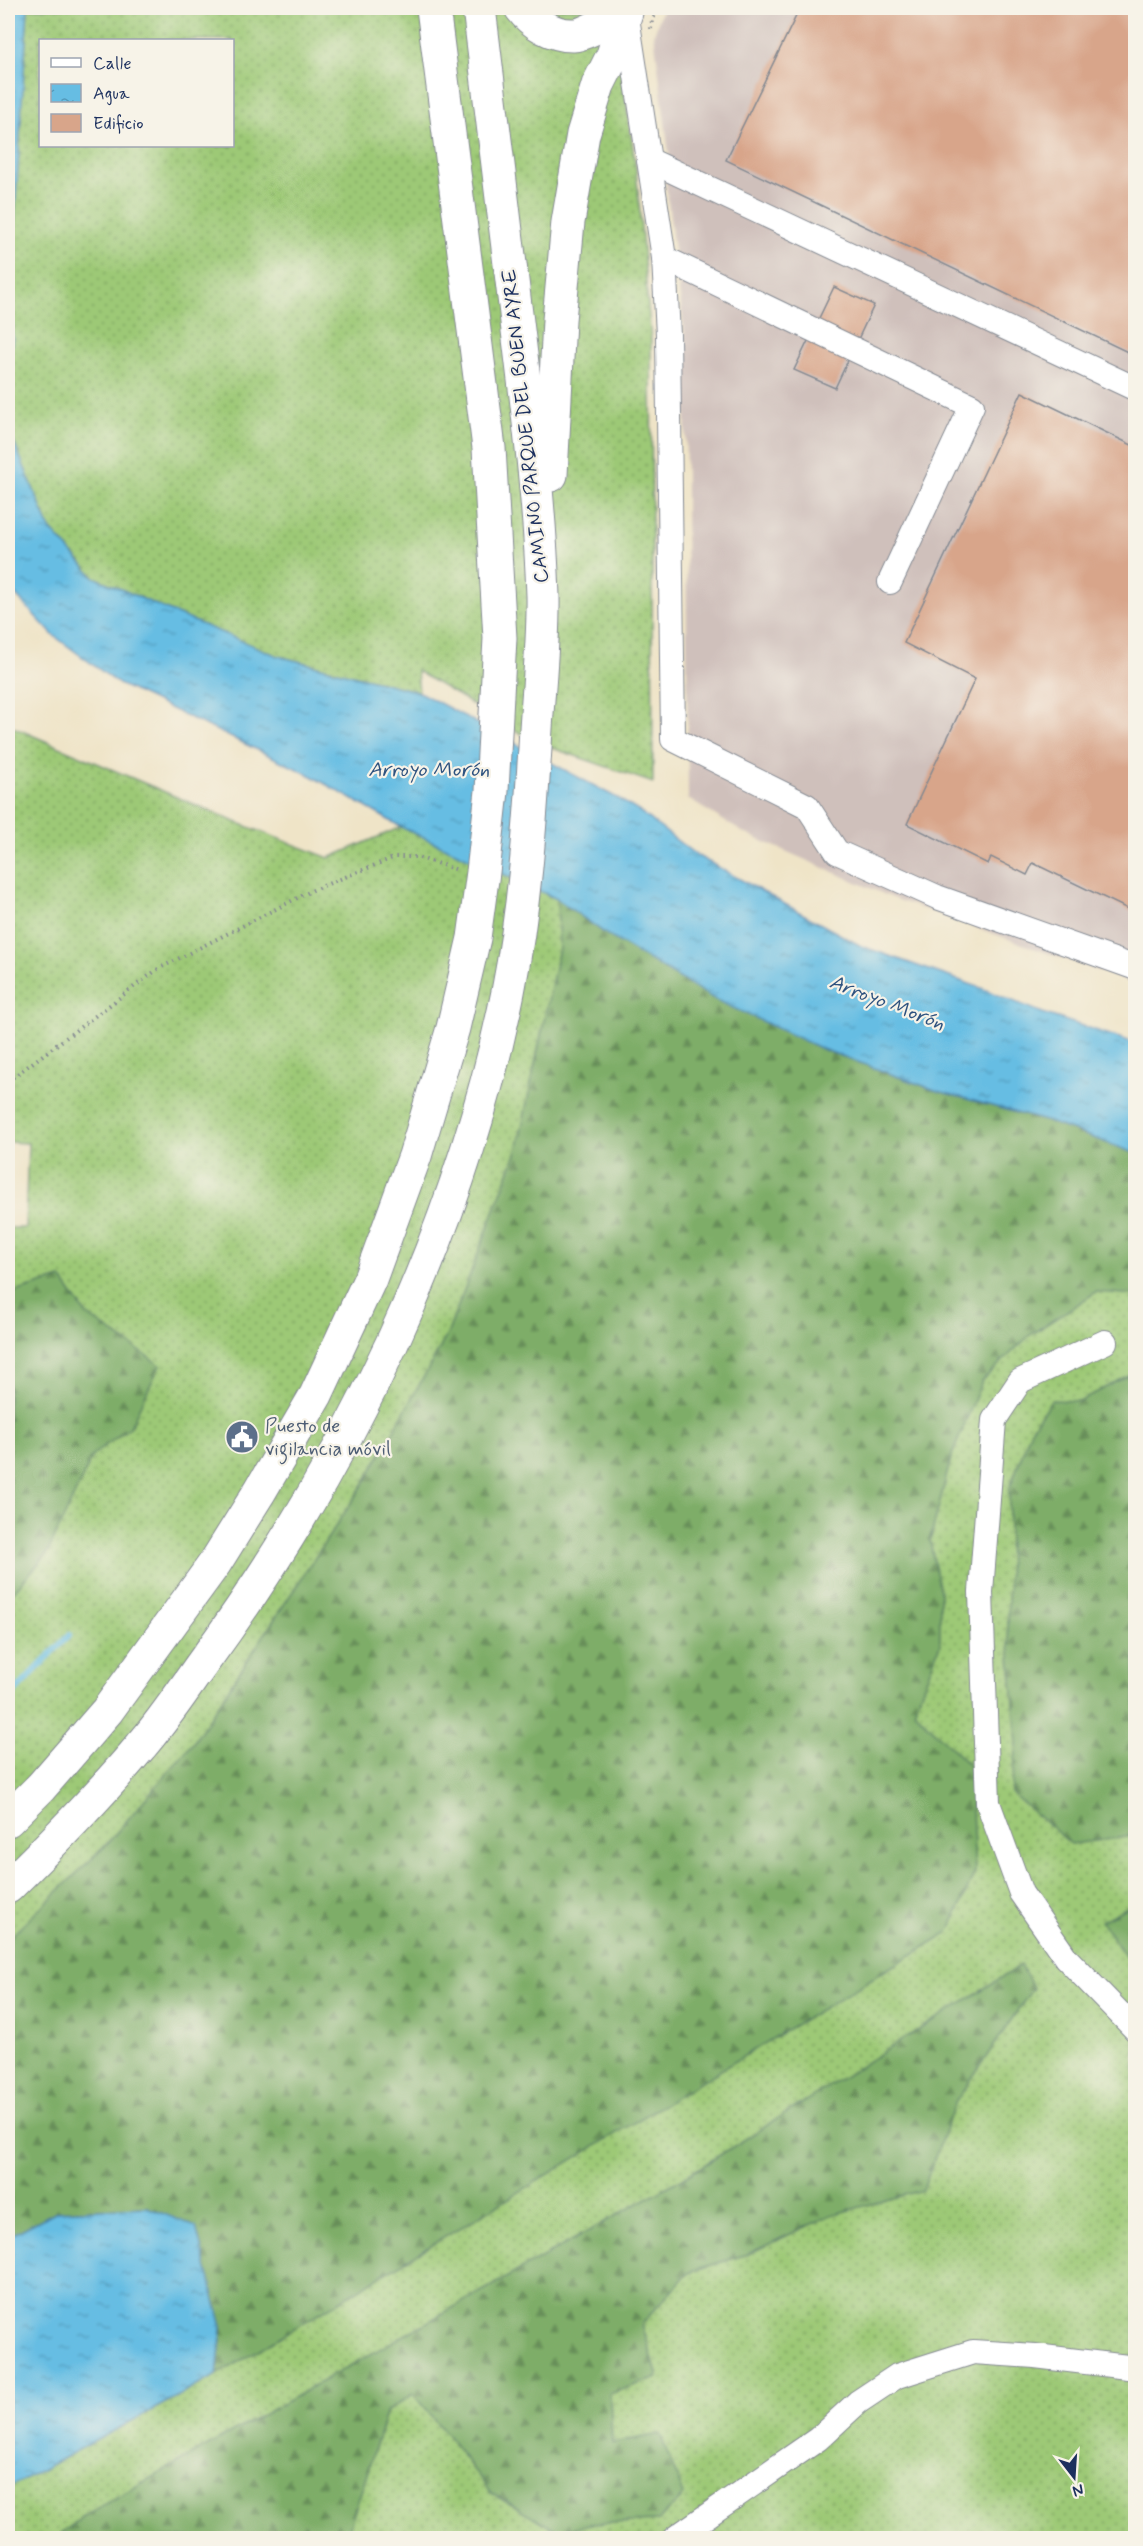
<svg xmlns="http://www.w3.org/2000/svg" width="1143" height="2546" viewBox="0 0 1143 2546" font-family="Mynerve,sans-serif">
  <style>
    .industrial { fill: #cfc0bb }
    .grass { fill: url(#grass-dots); stroke: #5c7c6a; stroke-width: 1.5; fill-rule: evenodd }
    .forest { fill: url(#forest-firs); stroke: #4c6e62; stroke-width: 1.5 }
    .water { fill: url(#water-ripples); stroke: #4076a0; stroke-width: 1.5 }
    .lines { fill: none; stroke-linecap: round; stroke-linejoin: round }
    .stream { stroke: #66bde3; stroke-width: 6 }
    .building { fill: #d8a58a }
    .minor-casing { stroke: #858a92; stroke-width: 26 }
    .highway-casing { stroke: #858a92; stroke-width: 35 }
    .path { stroke: #858a92; stroke-width: 4; stroke-dasharray: 1.5 4.5; stroke-linecap: butt }
    .minor { stroke: #fff; stroke-width: 24 }
    .highway { stroke: #fff; stroke-width: 33 }
    .labels { text-anchor: middle; dominant-baseline: central; stroke-width: 4.5; stroke-linejoin: round; paint-order: stroke }
    .street-label { font-size: 20px; fill: #1b2f5e; stroke: #f7f3e8 }
    .service-label { font-size: 20px; fill: #4e5e75; stroke: #f7f3e8; text-anchor: start }
    .water-label { font-size: 21px; font-style: italic; fill: #2e527f; stroke: #f7f3e8 }
  </style>
  <defs>
    <pattern id="grass-dots" width="8" height="8" patternUnits="userSpaceOnUse" patternTransform="scale(1.5)"><rect width="8" height="8" fill="#9dc976"/><path d="M2 2h.1M6 6h.1" fill="none" stroke="#7fa464" stroke-width="1.8" stroke-linecap="round"/></pattern>
    <pattern id="forest-firs" width="22" height="20" patternUnits="userSpaceOnUse" patternTransform="scale(1.5)"><rect width="22" height="20" fill="#7ead67"/><path d="M5 1l3.5 6h-7zM16 11l3.5 6h-7z" fill="#668d58"/></pattern>
    <pattern id="water-ripples" width="26" height="14" patternUnits="userSpaceOnUse" patternTransform="scale(1.5)"><rect width="26" height="14" fill="#66bde3"/><path d="M2 4q2-2 4 0t4 0M15 11q2-2 4 0t4 0" fill="none" stroke="#539abb"/></pattern>
  </defs>
  <rect width="100%" height="100%" fill="#f7f3e8"/>
  <filter id="ink" filterUnits="userSpaceOnUse"><feTurbulence type="fractalNoise" baseFrequency=".0167" numOctaves="2"/><feDisplacementMap in="SourceGraphic" scale="12" xChannelSelector="R" yChannelSelector="G"/><feConvolveMatrix kernelMatrix="1 2 1 2 8 2 1 2 1" color-interpolation-filters="sRGB"/></filter>
  <filter id="wash" filterUnits="userSpaceOnUse"><feTurbulence type="fractalNoise" baseFrequency=".008" numOctaves="4" result="noise"/><feDisplacementMap in="SourceGraphic" scale="24" xChannelSelector="R" yChannelSelector="G"/><feGaussianBlur stdDeviation="1.35" result="paint"/><feColorMatrix in="noise" values="0 0 0 0 0 0 0 0 0 0 0 0 0 0 0 0 0 1.4 0 .05"/><feComposite in="paint" operator="in"/></filter>
  <g filter="url(#wash)">
    <rect width="100%" height="100%" fill="#efe4c7"/>
    <path class="industrial" d="M663 8H1135V984L893 898 744 833 688 799 685 337 664 169 670 162 654 34Z"/>
    <g class="grass">
      <path d="M28 8H612L636 168 651 340 653 783 535 742 417 671 419 692 278 656 174 613 94 577 50 529 8 428V362L12 341 14 229ZM40 40H232V146H40Z"/>
      <path d="M8 725 233 821 329 858 401 827 557 899 822 1049 935 1090 1049 1122 1135 1153V2538H8V2488L217 2375 57 2211 8 2237V1228H25L28 1143 8 1142Z"/>
    </g>
    <g class="forest">
      <path d="M557 899 609 936 822 1049 935 1090 1049 1122 1135 1153V1295L1096 1292 1030 1335 982 1381 951 1458 930 1541 940 1592V1644L914 1711 970 1766 975 1872 949 1932 217 2375 222 2327 209 2286 147 2207 57 2211 8 2237V1939L104 1847 193 1743 366 1480 447 1335 517 1151 559 948Z"/>
      <path d="M61 1278 86 1314 160 1365 130 1427 93 1455 47 1554 8 1598V1294Z"/>
      <path d="M1135 1362V1836L1071 1844 1011 1793 1017 1744 1008 1631 1009 1490 1031 1429 1051 1400 1081 1401 1132 1373Z"/>
      <path d="M1135 1903V1970L1101 1921Z"/>
      <path d="M1021 1965 1033 1988 955 2103 923 2190 831 2215 748 2254 689 2272 642 2324 658 2377 610 2394 612 2443 660 2434 684 2495 658 2521 590 2524 559 2531 492 2494 447 2435 413 2394 387 2411 346 2538H55L87 2514 688 2175Z"/>
    </g>
    <g class="water">
      <path d="M8 8H28L14 229 12 341 8 362Z"/>
      <path d="M8 428 50 529 94 577 174 613 278 656 419 692 617 798 640 812 696 855 861 946 981 988 1045 1014 1135 1043V1153L1049 1122 935 1090 822 1049 716 1000 609 936 557 899 401 827 308 774 119 684 53 635 8 587Z"/>
      <path d="M147 2207 196 2227 222 2327 217 2375 8 2488V2237L57 2211Z"/>
    </g>
    <g class="lines">
      <path class="stream" d="M8 1699 69 1635"/>
    </g>
    <g id="blocks">
      <g class="building">
        <path d="M800 8H1136V356L726 160Z"/>
        <path d="M834 287 874 305 835 388 794 370Z"/>
        <path d="M1022 392 1136 447V913L1033 863 1027 875 991 857 988 864 907 824 975 679 904 643Z"/>
      </g>
    </g>
  </g>
  <g filter="url(#ink)">
    <use href="#blocks" fill-opacity="0" stroke="#858a92" stroke-width="1.5"/>
    <g class="lines">
      <defs>
        <g id="minor">
          <path d="M627 17 664 258 668 335 673 739 807 806 837 852 937 897 1136 968"/>
          <path d="M649 160 1136 389"/>
          <path d="M664 258 972 406 890 582"/>
          <path d="M1105 1342 1020 1381 994 1420 981 1592 988 1803 1021 1893 1066 1958 1136 2030"/>
          <path d="M675 2538 818 2439 858 2402 897 2376 973 2352 1035 2356 1136 2368"/>
        </g>
        <g id="highway">
          <path d="M521 8C532 23 554 36 574 35 584 35 615 17 626 12"/>
          <path d="M551 475 559 320 568 222 583 134 598 85 613 55 626 12"/>
          <path d="M8 1820 41 1787 107 1711 215 1563 260 1491 316 1395 370 1279 415 1156 453 1028 474 938 483 872 492 791 500 638 489 448 433 8"/>
          <path d="M8 1887C54 1842 99 1796 141 1746 163 1721 182 1692 202 1664 348 1465 459 1235 508 992 524 911 530 830 535 748 537 697 544 647 543 596 540 504 528 413 517 322 504 217 492 112 479 8"/>
        </g>
      </defs>
      <use href="#minor" class="minor-casing"/>
      <use href="#highway" class="highway-casing"/>
      <g class="path">
        <path d="M651 29 652 20 660 8"/>
        <path d="M8 1081 158 969 313 890 395 857H417L458 870"/>
      </g>
      <use href="#minor" class="minor"/>
      <use href="#highway" class="highway"/>
    </g>
  </g>
  <defs>
    <symbol id="civic-disc" viewBox="-11 -11 22 22"><circle r="9.5" fill="#5c6f8a" stroke="#f7f3e8"/><path d="M-.6-6.5H3V-4.5H.6V-3L4-1V1h2V6H-6V1h2V-1L-.6-3ZM-1.2 2.5V6h2.4V2.5Z" fill="#fff"/></symbol>
  </defs>
  <g fill-rule="evenodd">
    <use href="#civic-disc" x="223" y="1418" width="38" height="38"/>
  </g>
  <g class="labels">
    <g class="street-label">
      <text transform="translate(526 426) rotate(-96)">CAMINO PARQUE DEL BUEN AYRE</text>
    </g>
    <g class="service-label">
      <text x="265" y="1426">Puesto de<tspan x="265" dy="23">vigilancia móvil</tspan></text>
    </g>
    <g class="water-label">
      <text x="429" y="770">Arroyo Morón</text>
      <text transform="translate(887 1003) rotate(21)">Arroyo Morón</text>
    </g>
  </g>
  <rect width="1143" height="2546" fill="none" stroke="#f7f3e8" stroke-width="30"/>
  <rect x="39" y="39" width="195" height="108" fill="#f7f3e8" stroke="#9fa5b1" stroke-width="1.5"/>
  <rect x="51" y="58" width="30" height="9" fill="#ffffff" stroke="#9fa5b1" stroke-width="1.5"/>
  <text x="93" y="69" font-size="18" fill="#1b2f5e">Calle</text>
  <rect x="51" y="84" width="30" height="18" fill="url(#water-ripples)" stroke="#9fa5b1" stroke-width="1.5"/>
  <text x="93" y="99" font-size="18" fill="#1b2f5e">Agua</text>
  <rect x="51" y="114" width="30" height="18" fill="#d8a58a" stroke="#9fa5b1" stroke-width="1.5"/>
  <text x="93" y="129" font-size="18" fill="#1b2f5e">Edificio</text>
  <g transform="translate(1074 2477) rotate(163)" stroke="#f7f3e8" stroke-width="4.5" paint-order="stroke">
  <path d="M0-4.5L10 22L0 15L-10 22Z" fill="#1b2f5e"/>
  <text y="-9" font-size="16" font-weight="bold" text-anchor="middle" fill="#1b2f5e">N</text>
  </g>
</svg>
